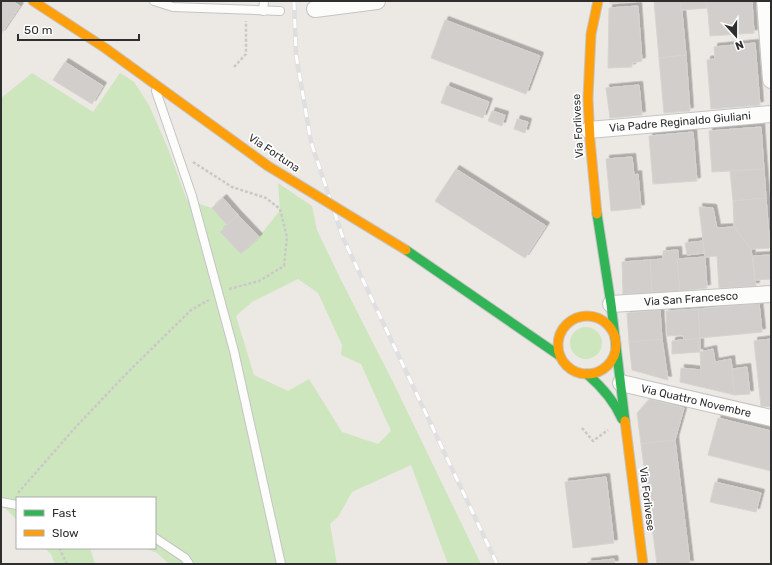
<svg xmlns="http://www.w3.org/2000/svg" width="772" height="565" viewBox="0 0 772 565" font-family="Rubik,sans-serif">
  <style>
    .green { fill: #cee6be; fill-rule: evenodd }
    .building { fill: #d1cecb; stroke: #d7d4d0; filter: url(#shadow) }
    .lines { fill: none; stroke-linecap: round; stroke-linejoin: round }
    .lane-casing { stroke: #c5c4c5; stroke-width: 10 }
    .street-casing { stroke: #c5c4c5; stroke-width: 18 }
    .fast-casing { stroke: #c5c4c5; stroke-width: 11 }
    .slow-casing { stroke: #c5c4c5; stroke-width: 11 }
    .path { stroke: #c9c9c8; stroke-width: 2.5; stroke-dasharray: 3 2; stroke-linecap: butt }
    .lane { stroke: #fcfcfb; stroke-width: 8 }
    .street { stroke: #fcfcfb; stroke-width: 16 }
    .fast { stroke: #30b455; stroke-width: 9 }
    .slow { stroke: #ff9f0a; stroke-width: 9 }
    .rail-casing { stroke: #dfdfe1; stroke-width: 4.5 }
    .rail { stroke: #fff; stroke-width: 3; stroke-dasharray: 9; stroke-linecap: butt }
    .slow-bridge-casing { stroke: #c5c4c5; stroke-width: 11; stroke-linecap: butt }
    .slow-bridge { stroke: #ff9f0a; stroke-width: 9 }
    .labels { text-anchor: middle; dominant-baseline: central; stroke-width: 3.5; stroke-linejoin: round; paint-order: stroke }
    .street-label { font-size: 11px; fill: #2e2e2e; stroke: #fff }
  </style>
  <defs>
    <filter id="shadow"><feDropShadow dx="3.5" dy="-3.5" stdDeviation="0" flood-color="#0004"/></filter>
  </defs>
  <rect width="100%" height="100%" fill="#ece8e4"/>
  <g class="green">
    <path d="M32 73 93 112 120 73 134 82 149 105 169 151 187 200 212 208 227 225 221 232 241 254 259 237 280 210 278 183 312 206 317 230 340 278 393 382 481 564H448L411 465 352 492 338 517 330 524 337 564H169L157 553 145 548H155V498H17V520L1 504V98ZM298 279 318 293 342 345 341 355 361 364 391 431 378 444 342 432 309 379 288 391 254 375 236 316 252 302Z"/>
    <circle cx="586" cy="343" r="16"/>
    <path d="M45 548H90L95 564H55L51 554Z"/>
  </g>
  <g class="building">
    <path d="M1 1H12L20 6 1 34Z"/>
    <path d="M610 1H645L610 3Z"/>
    <path d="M654 1H681L686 55 659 58Z"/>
    <path d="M681 1H722L707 2 708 8 681 10Z"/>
    <path d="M722 1H752L754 33 710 36 707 2Z"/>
    <path d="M638 6 642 61 632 63V67L608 68 609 8Z"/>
    <path d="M445 20 540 56 526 94 431 58Z"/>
    <path d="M755 43 760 105 711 109 707 60 715 59 714 47Z"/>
    <path d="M686 55 690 111 664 113 659 58Z"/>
    <path d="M65 62 103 86 92 104 53 80Z"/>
    <path d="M639 85 642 115 610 118 606 88Z"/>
    <path d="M447 86 489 102 483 118 441 103Z"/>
    <path d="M492 111 505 115 502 126 488 121Z"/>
    <path d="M517 119 528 122 525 133 514 129Z"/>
    <path d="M761 127 764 169 712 172 709 131Z"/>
    <path d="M693 132 697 181 653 184 649 136Z"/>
    <path d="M632 157 634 175 638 174 641 208 611 211 606 159Z"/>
    <path d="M456 169 546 226 525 258 435 201Z"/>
    <path d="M764 169 766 198 733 201 730 171Z"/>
    <path d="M223 198 238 215 227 225 212 208Z"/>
    <path d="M766 198 770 248 751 249 734 227 733 201Z"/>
    <path d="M699 207 713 208 717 228 734 227 751 249 756 286 719 288 717 256 705 257Z"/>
    <path d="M238 215 259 237 241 254 220 232Z"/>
    <path d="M703 241 704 253 687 255 685 243Z"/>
    <path d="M678 250 680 291 652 293 650 260 663 259V251Z"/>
    <path d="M771 255V279L755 280 753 256Z"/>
    <path d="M705 257 707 288 680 291 677 259Z"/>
    <path d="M650 260 652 293 623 294 622 262Z"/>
    <path d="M759 303 762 332 700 338 698 309Z"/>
    <path d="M698 309 700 338 684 340 683 335 667 336 666 311Z"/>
    <path d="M660 310 662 339 629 342 627 313Z"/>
    <path d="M700 338V352L672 354V341Z"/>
    <path d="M662 339 668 380 632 370 629 342Z"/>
    <path d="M771 339V407L761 406 754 341Z"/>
    <path d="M713 349 715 362 731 359 735 395 680 382 681 368 701 370 700 352Z"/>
    <path d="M747 367 750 394 735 395 732 369Z"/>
    <path d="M650 399 684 408 675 440 641 444 637 413Z"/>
    <path d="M718 418 771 431V471L708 455Z"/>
    <path d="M675 440 690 564H657L641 444Z"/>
    <path d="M606 477 614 543 573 548 565 482Z"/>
    <path d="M715 482 761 493 756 512 710 502Z"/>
    <path d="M614 559 615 564H588V562Z"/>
  </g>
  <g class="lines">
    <defs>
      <g id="lane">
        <path d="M154 1 173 7 280 11"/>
        <path d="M263 11 264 1"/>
        <path d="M156 91 192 196 234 351 281 564"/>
        <path d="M1 502 17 505"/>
        <path d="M155 538 185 558 189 564"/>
      </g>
      <g id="street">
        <path d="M765 1 771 80"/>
        <path d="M315 9 377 1"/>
        <path d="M589 130 771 114"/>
        <path d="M611 304 771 294"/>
        <path d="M621 383 771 418"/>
      </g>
      <g id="fast">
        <path d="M597 214 611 304 625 421"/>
        <path d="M406 250 560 356"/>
        <path d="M587 374C602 387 614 400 622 419"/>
      </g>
      <g id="slow">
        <path d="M33 1 105 48 268 166"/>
        <path d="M597 214 590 140 588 98 591 34 598 1"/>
        <circle cx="587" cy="345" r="29"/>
        <path d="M625 421 643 564"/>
      </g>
    </defs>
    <use href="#lane" class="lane-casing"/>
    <use href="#street" class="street-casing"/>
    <use href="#fast" class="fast-casing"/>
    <use href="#slow" class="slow-casing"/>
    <g class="path">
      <path d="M234 67 246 54V21"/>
      <path d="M193 162 232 187 266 198 280 209 287 237 284 266 259 281 229 289"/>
      <path d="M582 428 593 441 608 430"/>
      <path d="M18 493 74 429 127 373 191 310 209 300"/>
      <path d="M59 548 67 564"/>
    </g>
    <use href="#lane" class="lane"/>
    <use href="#street" class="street"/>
    <use href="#fast" class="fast"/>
    <use href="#slow" class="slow"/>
    <defs>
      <path id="rail" d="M294 1 296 55 311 142 343 238 497 564"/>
    </defs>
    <use href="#rail" class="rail-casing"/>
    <use href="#rail" class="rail"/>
    <defs>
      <path id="slow-bridge" d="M268 166 406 250"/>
    </defs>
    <use href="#slow-bridge" class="slow-bridge-casing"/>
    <use href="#slow-bridge" class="slow-bridge"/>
  </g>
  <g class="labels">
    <g class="street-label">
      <text transform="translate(680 122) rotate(-5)">Via Padre Reginaldo Giuliani</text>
      <text transform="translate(578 126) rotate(-93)">Via Forlivese</text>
      <text transform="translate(274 153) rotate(34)">Via Fortuna</text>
      <text transform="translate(691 299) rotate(-4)">Via San Francesco</text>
      <text transform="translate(696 401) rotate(13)">Via Quattro Novembre</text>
      <text transform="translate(647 499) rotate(83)">Via Forlivese</text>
    </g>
  </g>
  <rect width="772" height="565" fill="none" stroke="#2e2e2e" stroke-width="4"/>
  <rect x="16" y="497" width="140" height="52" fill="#ffffff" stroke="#ababab"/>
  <rect x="24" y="510" width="20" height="6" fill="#30b455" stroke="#ababab"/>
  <text x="52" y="517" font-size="12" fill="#2e2e2e">Fast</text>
  <rect x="24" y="530" width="20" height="6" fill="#ff9f0a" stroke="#ababab"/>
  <text x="52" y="537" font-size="12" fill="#2e2e2e">Slow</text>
  <g transform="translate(736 36) rotate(159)" stroke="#ffffff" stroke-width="3" paint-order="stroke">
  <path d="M0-3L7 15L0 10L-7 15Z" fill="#2e2e2e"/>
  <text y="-6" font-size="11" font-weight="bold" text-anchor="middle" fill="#2e2e2e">N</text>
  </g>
  <path d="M18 34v6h121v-6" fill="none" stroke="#2e2e2e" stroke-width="2"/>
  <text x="24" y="34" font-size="12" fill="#2e2e2e" stroke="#ffffff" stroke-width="3" paint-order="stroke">50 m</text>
</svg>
